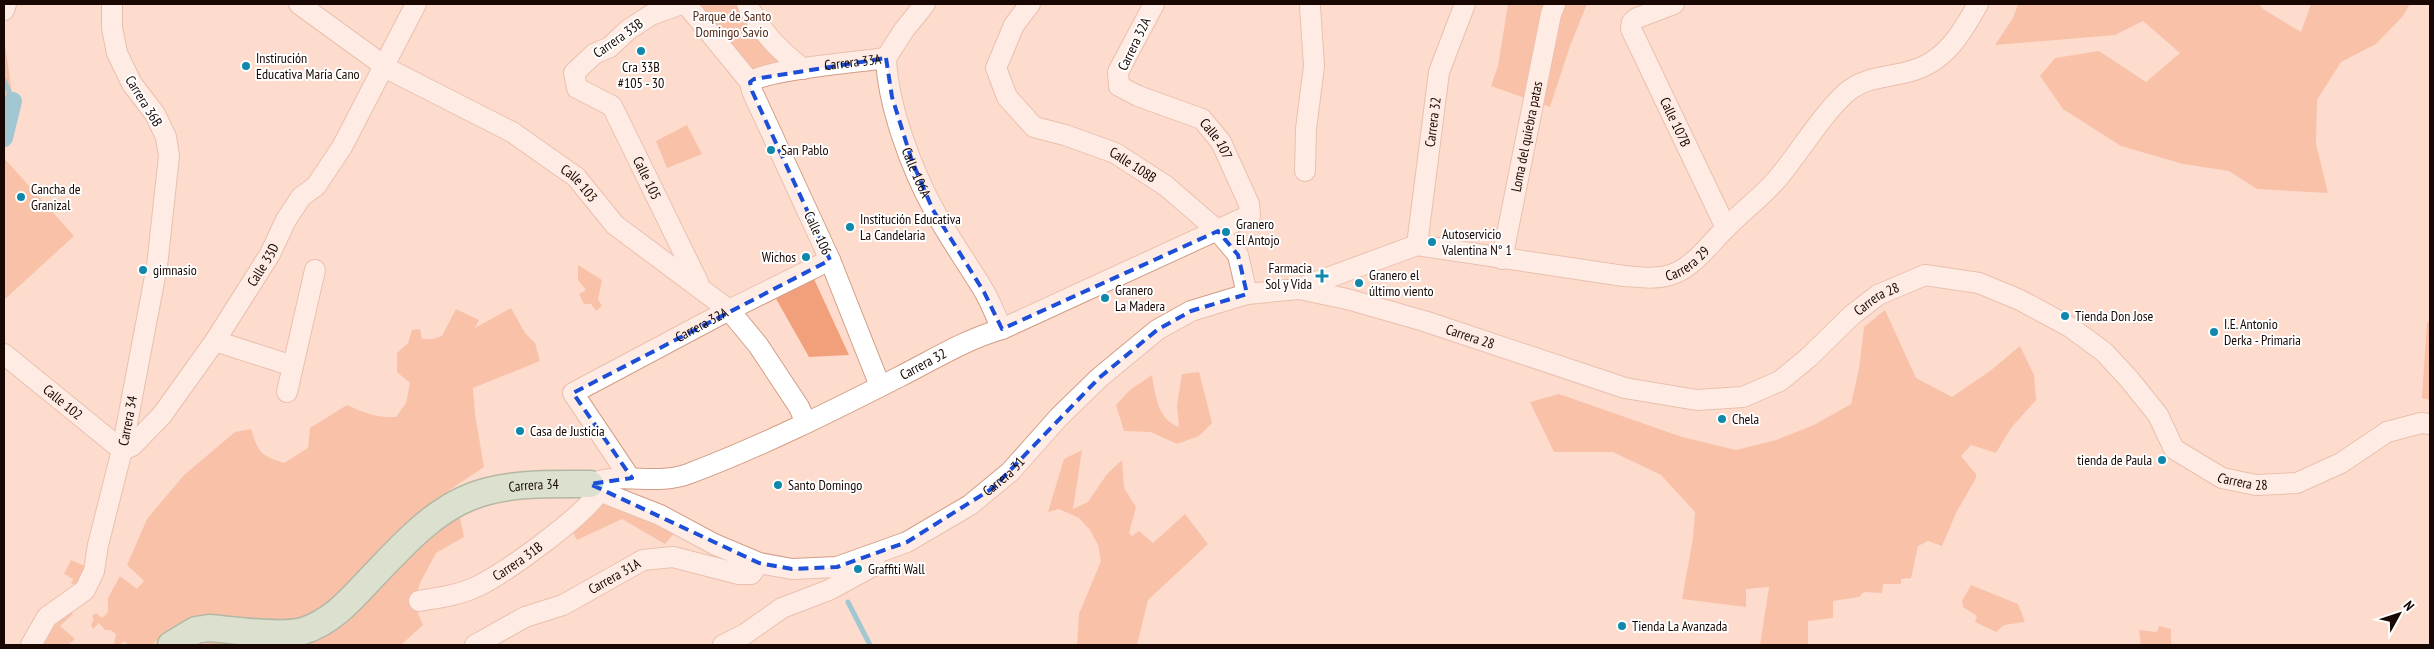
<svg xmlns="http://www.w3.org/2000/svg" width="2434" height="649" viewBox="0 0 2434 649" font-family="'PT Sans Narrow',sans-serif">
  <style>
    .green { fill: #f2a07b }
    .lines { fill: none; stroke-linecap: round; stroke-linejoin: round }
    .stream { stroke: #37add5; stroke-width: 5 }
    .canal { stroke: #37add5; stroke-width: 18 }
    .minor-casing { stroke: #d29d86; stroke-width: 22 }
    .major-casing { stroke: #5d8b73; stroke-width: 29 }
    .minor { stroke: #fff; stroke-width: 20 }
    .major { stroke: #b4e4d0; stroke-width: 26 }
    .marked { fill: none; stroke: #1d4ed8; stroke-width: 4; stroke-dasharray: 10 6; stroke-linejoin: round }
    .poi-dot { fill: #0f88ac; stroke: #fff; stroke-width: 2 }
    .labels { text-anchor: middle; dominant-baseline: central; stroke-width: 4; stroke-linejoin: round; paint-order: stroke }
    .park-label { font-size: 14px; fill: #552b17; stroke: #fff }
    .street-label { font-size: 14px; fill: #180702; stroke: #fff }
    .poi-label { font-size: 14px; fill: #180702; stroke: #fff; text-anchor: start }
  </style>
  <rect width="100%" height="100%" fill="#fddccd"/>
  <g class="green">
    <path d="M690 4H759L750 17 785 61 746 73Z"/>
    <path d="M1508 4H1587L1570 46 1550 107 1491 86 1498 66Z"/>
    <path d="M2018 4H2259L2263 9 2301 32 2311 4H2410L2403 16 2376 44 2341 62 2317 100 2316 144 2328 193 2257 189 2229 171 2183 164 2121 146 2063 109 2040 76 2055 58 2099 51 2146 82 2180 53 2143 21 2115 35 1995 45 2013 18Z"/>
    <path d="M4 37 13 101H4Z"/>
    <path d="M687 125 702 154 667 168 656 141Z"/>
    <path d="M4 158 74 236 4 300Z"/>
    <path d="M578 265 602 280 598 299 602 306 596 311 591 304H584L579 294 586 290 578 280Z"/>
    <path d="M814 279 849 355 809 357 775 297Z"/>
    <path d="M511 308 525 333 535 343 540 361 473 388 475 414 484 467 451 489 418 520 459 513 464 537 436 553 420 583 414 604 423 625 401 645H206L193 623 164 635 152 645H128L124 641 119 645H114L116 634 110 630H105L99 623 93 629 91 625 94 619 92 616 96 613 102 618 108 612V598L120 576 137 589 144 581 127 565 147 519 184 475 235 432 251 429C259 454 260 455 284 463L308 448 310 428 347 405C364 413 377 418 396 417L406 403 410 383 397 372V353L408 343 412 330 420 329 422 339H433L442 336 456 309 479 320 475 328Z"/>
    <path d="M1885 310 1916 378 1952 397 1990 371 2020 346 2034 375 2036 400 2011 428 1996 453 1971 445 1961 456 1976 474V478L1956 513 1942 546 1928 541 1918 546 1911 578 1901 579V584H1883L1882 593 1864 592 1859 597 1833 601V618L1808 621V645H1760L1769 587 1746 589V607L1682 599 1693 538 1695 512 1661 475 1613 452H1554L1530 402 1559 394 1682 437 1736 450 1776 440 1814 425 1851 404 1859 369 1864 327Z"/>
    <path d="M2430 319V400L2422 398 2427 323Z"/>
    <path d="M1199 372 1212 423 1199 436 1177 444 1151 432 1124 431 1116 405 1130 390 1152 375C1155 395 1158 420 1179 427L1177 405 1182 374Z"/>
    <path d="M1082 450 1073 509 1088 502 1107 474 1122 460 1124 488 1136 507 1129 533 1132 536 1139 531 1153 543 1185 514 1208 544 1148 600 1137 645H1077L1079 614 1101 561 1098 545 1090 530 1079 518 1059 509 1048 512 1064 459Z"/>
    <path d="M599 496 677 530 665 544 622 519 577 540 570 527Z"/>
    <path d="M71 560 89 568 78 587 71 583 73 579 64 574Z"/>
    <path d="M1971 585 2018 604 2025 622 2004 625 1996 632 1975 622 1977 616 1963 607 1962 601Z"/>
    <path d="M66 606 73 614 60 626 75 639 68 645H35Z"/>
    <path d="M2159 626 2171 629V645H2141L2139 630 2157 632Z"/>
  </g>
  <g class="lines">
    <g class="stream">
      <path d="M4 80 13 101"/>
      <path d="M848 602 870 645"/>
    </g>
    <path class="canal" d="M4 138 13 101"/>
    <defs>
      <g id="minor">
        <path id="s1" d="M299 4 390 70 512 132 576 177 615 225 729 310 758 345 799 407 806 423"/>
        <path id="s2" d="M681 4 651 15 628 30 610 47 594 54 574 73 577 88 612 106 698 282"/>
        <path d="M686 4 750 82"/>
        <path d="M747 4C762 33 777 48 803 69"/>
        <path id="s3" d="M1030 4 1014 25 996 68 1007 97 1034 127 1065 135 1115 153 1166 186 1218 231 1238 255 1247 294"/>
        <path id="s4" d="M1154 4 1118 72 1119 86 1138 96 1202 119 1221 142 1249 204 1250 215 1002 329C964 340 933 360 899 377 830 412 760 447 688 474 656 486 621 471 590 484L599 491 660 515 714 544 759 563 792 569 837 567 907 542 970 505 1010 472 1059 417 1099 378 1157 330 1191 311 1247 294 1299 289 1347 299 1424 321 1625 388 1697 400 1743 397 1780 381 1808 358 1852 315 1878 295 1925 275 1979 283 2020 300 2070 327 2104 352 2129 379 2158 415 2174 449 2222 478 2256 485 2297 483 2341 463 2387 432 2421 423 2430 424"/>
        <path id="s5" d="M1674 4 1637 18 1632 22 1631 29 1726 228"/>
        <path d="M4 10 6 4"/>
        <path id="s6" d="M886 58C888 106 911 168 934 210 949 238 968 264 984 291 991 303 996 317 1002 329"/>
        <path d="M886 58 904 30 925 4"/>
        <path d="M1305 171 1306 129 1314 66 1310 7"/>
        <path id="s7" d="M1417 245 1439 72 1465 4"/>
        <path id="s8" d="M1502 259 1551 14 1555 4"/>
        <path id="s9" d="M1300 288 1417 245 1624 276C1640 277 1657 280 1673 274 1693 267 1709 245 1724 230 1741 212 1762 197 1778 178 1799 153 1823 113 1847 92 1866 76 1888 78 1911 71 1945 62 1962 33 1978 4"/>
        <path d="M215 341 293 366"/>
        <path id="s10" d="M4 354 122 450"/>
        <path id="s11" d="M880 386 830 260 752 91 750 82C768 69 859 62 886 58"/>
        <path d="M287 392 315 270"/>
        <path id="s12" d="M122 450 132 446 162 415 215 341 270 254 286 220 301 197 316 186 342 147 416 4"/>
        <path id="s13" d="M630 478 573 393 729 310 830 260"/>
        <path id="s14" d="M419 601C438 598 460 595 478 586 505 573 586 515 599 491"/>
        <path id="s15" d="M31 645 47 617 85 590 94 571 98 545 122 450 157 266 169 156 166 137 155 114 132 84 117 53 112 28V4"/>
        <path id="s16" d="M475 645 525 617 563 605 643 560 673 557 739 574H751L759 563"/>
        <path d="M723 645 745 634 782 608 829 590 875 565 874 558"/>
      </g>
      <g id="major">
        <path id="s17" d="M171 645 196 630 209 628C233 630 281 637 303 631 334 621 353 597 374 575 402 546 432 512 470 497 506 482 552 484 590 484"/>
      </g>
    </defs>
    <use href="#minor" class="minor-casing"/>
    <use href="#major" class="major-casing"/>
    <use href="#minor" class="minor"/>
    <use href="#major" class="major"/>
  </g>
  <path d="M0 0H2434V649H0ZM886 58 892 97 912 161 933 210 984 292 1002 329 1218 231 1238 255 1247 294 1191 311 1157 330 1099 378 993 488 907 542 837 567 792 569 759 563 590 484 632 478 573 393 830 260 752 91 750 82 754 79Z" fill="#fddccd" fill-opacity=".55" fill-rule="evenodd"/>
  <path class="marked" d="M886 58 892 97 912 161 933 210 984 292 1002 329 1218 231 1238 255 1247 294 1191 311 1157 330 1099 378 993 488 907 542 837 567 792 569 759 563 590 484 632 478 573 393 830 260 752 91 750 82 754 79Z"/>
  <g class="poi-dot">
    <circle cx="641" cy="51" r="5"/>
    <circle cx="246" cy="66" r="5"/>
    <circle cx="771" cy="150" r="5"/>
    <circle cx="21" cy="197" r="5"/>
    <circle cx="850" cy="227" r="5"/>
    <circle cx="1226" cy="232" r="5"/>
    <circle cx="1432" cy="242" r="5"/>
    <circle cx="806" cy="257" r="5"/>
    <circle cx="143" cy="270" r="5"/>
    <path d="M1319.5 268.5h5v5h5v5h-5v5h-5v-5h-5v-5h5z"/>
    <circle cx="1359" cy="283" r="5"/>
    <circle cx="1105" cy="298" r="5"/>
    <circle cx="2065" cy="316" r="5"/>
    <circle cx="2214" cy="332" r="5"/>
    <circle cx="1722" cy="419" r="5"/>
    <circle cx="520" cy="431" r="5"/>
    <circle cx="2162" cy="460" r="5"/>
    <circle cx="778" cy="485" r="5"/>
    <circle cx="858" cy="569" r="5"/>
    <circle cx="1622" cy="626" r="5"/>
  </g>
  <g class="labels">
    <g class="park-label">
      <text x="732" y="16">Parque de Santo<tspan x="732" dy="16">Domingo Savio</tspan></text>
    </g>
    <g class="street-label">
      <text transform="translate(618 38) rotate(-35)">Carrera 33B</text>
      <text transform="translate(1134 44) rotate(-64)">Carrera 32A</text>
      <text stroke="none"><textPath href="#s11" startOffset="436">Carrera 33A</textPath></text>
      <text transform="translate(144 101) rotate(58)">Carrera 36B</text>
      <text stroke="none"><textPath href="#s7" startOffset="124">Carrera 32</textPath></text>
      <text stroke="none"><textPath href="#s5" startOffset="156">Calle 107B</textPath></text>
      <text stroke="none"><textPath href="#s8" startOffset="125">Loma del quiebra patas</textPath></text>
      <text stroke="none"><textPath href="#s4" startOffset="205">Calle 107</textPath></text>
      <text stroke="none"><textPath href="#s3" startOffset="251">Calle 108B</textPath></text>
      <text stroke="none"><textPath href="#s6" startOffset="119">Calle 106A</textPath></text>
      <text stroke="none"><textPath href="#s2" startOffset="264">Calle 105</textPath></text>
      <text stroke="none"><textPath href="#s1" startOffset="334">Calle 103</textPath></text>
      <text transform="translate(818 233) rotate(65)">Calle 106</text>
      <text stroke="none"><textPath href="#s9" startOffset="401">Carrera 29</textPath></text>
      <text stroke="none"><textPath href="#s12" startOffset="235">Calle 33D</textPath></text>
      <text stroke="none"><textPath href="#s4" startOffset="2455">Carrera 28</textPath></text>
      <text stroke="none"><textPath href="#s13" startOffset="248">Carrera 32A</textPath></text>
      <text stroke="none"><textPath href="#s4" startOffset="2005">Carrera 28</textPath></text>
      <text transform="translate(923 364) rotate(-28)">Carrera 32</text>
      <text stroke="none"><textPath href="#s10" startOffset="76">Calle 102</textPath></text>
      <text stroke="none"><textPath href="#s15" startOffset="254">Carrera 34</textPath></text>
      <text stroke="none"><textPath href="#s4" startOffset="1465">Carrera 31</textPath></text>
      <text stroke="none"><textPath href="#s4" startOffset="2905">Carrera 28</textPath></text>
      <text stroke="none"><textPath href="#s17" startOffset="418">Carrera 34</textPath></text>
      <text stroke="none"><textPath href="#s14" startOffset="108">Carrera 31B</textPath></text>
      <text stroke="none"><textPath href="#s16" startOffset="156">Carrera 31A</textPath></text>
    </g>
    <g class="poi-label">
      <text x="256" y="58">Instirución<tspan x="256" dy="16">Educativa María Cano</tspan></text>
      <text x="641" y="67" text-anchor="middle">Cra 33B<tspan x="641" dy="16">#105 - 30</tspan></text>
      <text x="781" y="150">San Pablo</text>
      <text x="31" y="189">Cancha de<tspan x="31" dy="16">Granizal</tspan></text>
      <text x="860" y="219">Institución Educativa<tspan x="860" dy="16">La Candelaria</tspan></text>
      <text x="1236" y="224">Granero<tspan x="1236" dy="16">El Antojo</tspan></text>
      <text x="1442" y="234">Autoservicio<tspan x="1442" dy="16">Valentina N° 1</tspan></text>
      <text x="796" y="257" text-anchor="end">Wichos</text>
      <text x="1312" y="268" text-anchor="end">Farmacia<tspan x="1312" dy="16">Sol y Vida</tspan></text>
      <text x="153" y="270">gimnasio</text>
      <text x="1369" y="275">Granero el<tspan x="1369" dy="16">último viento</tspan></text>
      <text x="1115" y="290">Granero<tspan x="1115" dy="16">La Madera</tspan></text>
      <text x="2075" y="316">Tienda Don Jose</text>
      <text x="2224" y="324">I.E. Antonio<tspan x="2224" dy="16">Derka - Primaria</tspan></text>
      <text x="1732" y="419">Chela</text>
      <text x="530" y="431">Casa de Justicia</text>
      <text x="2152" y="460" text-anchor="end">tienda de Paula</text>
      <text x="788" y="485">Santo Domingo</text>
      <text x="868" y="569">Graffiti Wall</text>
      <text x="1632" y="626">Tienda La Avanzada</text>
    </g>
  </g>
  <rect width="2434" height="649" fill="none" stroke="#180702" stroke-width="10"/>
  <g transform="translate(2399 614) rotate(50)" stroke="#ffffff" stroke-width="4" paint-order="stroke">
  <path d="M0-4L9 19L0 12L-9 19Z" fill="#180702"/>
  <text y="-8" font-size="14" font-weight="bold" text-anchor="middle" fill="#180702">N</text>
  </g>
</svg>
